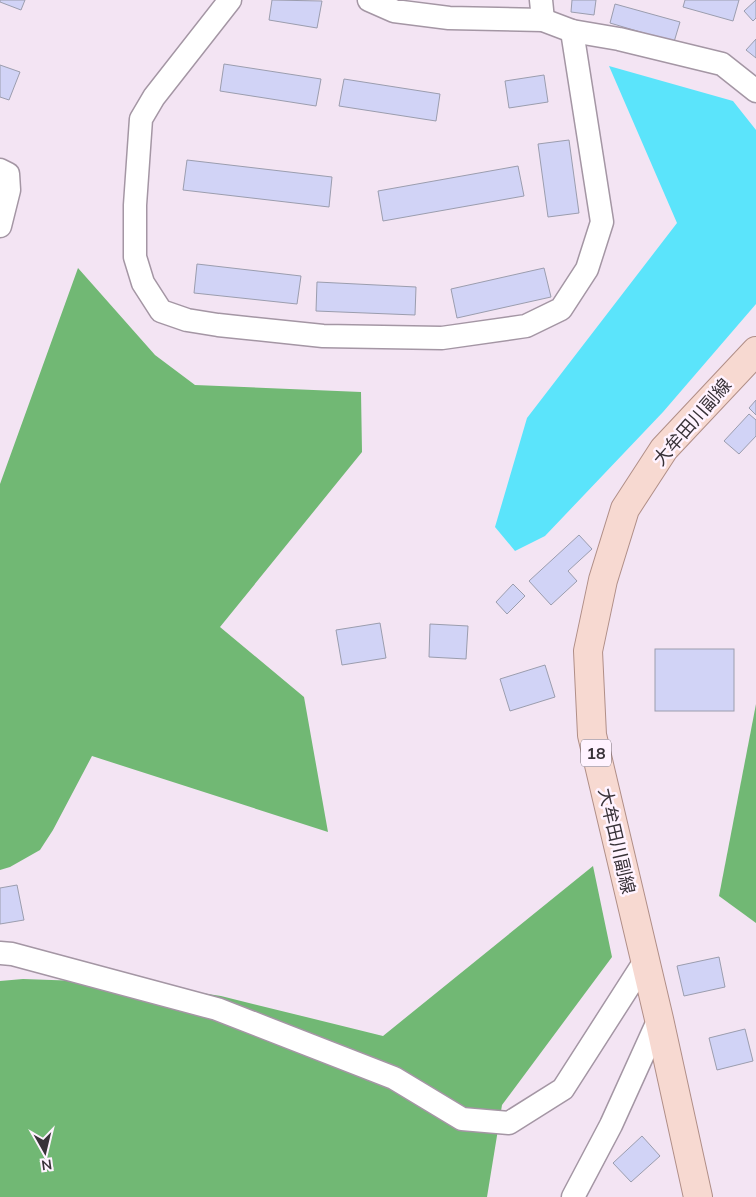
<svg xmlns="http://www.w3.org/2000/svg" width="756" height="1197" viewBox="0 0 756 1197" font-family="Mulish,'Noto Sans JP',sans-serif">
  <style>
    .forest { fill: #71b874 }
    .water { fill: #5be4fb }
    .building { fill: #d1d3f6; stroke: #9b9dae }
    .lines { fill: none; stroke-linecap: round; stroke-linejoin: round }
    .minor-casing { stroke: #a496a4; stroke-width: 25 }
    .major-casing { stroke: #b08e87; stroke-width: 30 }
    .minor { stroke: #fff; stroke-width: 22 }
    .major { stroke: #f7d9d1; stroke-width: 28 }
    .labels { text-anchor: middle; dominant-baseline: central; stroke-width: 5; stroke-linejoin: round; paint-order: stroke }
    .shield { fill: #fff3ff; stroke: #746c74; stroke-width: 1 }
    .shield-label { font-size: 16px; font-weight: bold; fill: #383238 }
    .street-label { font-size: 18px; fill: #383238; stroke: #fff3ff }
  </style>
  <rect width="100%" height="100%" fill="#f3e4f3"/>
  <g class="forest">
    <path d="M78 268 155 355 195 385 361 392 362 452 220 627 304 697 328 832 92 756 53 830 40 850 10 867 0 870V484Z"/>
    <path d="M756 704V923L719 896Z"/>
    <path d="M593 866 612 957 502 1105 487 1197H0V981L23 979 137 983 221 996 383 1036Z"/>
  </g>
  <path class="water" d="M609 66 733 101 756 130V304L663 412 545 536 515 551 495 527 527 418 677 223Z"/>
  <g class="building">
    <path d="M0 0H25L21 10 0 2Z"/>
    <path d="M272 0 322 1 317 28 269 20Z"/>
    <path d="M572 0H596L594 15 571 12Z"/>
    <path d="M685 0H739L733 21 683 7Z"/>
    <path d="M756 0V18L753 21 744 11Z"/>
    <path d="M615 4 680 22 674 42 610 23Z"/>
    <path d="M756 39V58L746 50Z"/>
    <path d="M224 64 321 79 316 106 220 91Z"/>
    <path d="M0 65 20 72 9 100 0 97Z"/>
    <path d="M544 75 548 102 509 108 505 81Z"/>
    <path d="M344 79 440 94 436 121 339 106Z"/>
    <path d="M569 140 579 213 548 217 538 144Z"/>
    <path d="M187 160 332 177 329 207 183 190Z"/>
    <path d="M518 166 524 196 383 221 378 191Z"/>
    <path d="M197 264 301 276 297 304 194 293Z"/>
    <path d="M544 268 551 297 457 318 451 289Z"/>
    <path d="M317 282 416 287 415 315 316 311Z"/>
    <path d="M756 400V415L749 408Z"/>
    <path d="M749 414 756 420V436L739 454 724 441Z"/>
    <path d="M579 535 592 549 568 571 577 581 551 605 529 581Z"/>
    <path d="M513 584 525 596 507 614 496 602Z"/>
    <path d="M380 623 386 658 342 665 336 630Z"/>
    <path d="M430 624 468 626 466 659 429 657Z"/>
    <rect x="655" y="649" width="79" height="62"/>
    <path d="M545 665 555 697 510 711 500 679Z"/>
    <path d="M17 885 24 920 0 924V888Z"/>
    <path d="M719 957 725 987 684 996 677 966Z"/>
    <path d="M745 1029 753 1061 717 1070 709 1038Z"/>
    <path d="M642 1136 660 1156 631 1182 613 1163Z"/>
  </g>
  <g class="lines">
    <defs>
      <g id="minor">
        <path d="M230 0 154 97 141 119 135 205V257L143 283 161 311 187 320 218 325 323 336 442 338 526 326 561 309 587 269 602 222 572 31"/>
        <path d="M369 0 394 11 449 18 543 20 572 31 619 39 722 64 756 91"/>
        <path d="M541 0 543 20"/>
        <path d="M0 170 8 174 9 190 0 226"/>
        <path d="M0 953 12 954 217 1009 394 1078 462 1119 509 1123 563 1089 645 961"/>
        <path d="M573 1197 611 1125 659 1019"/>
      </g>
      <path id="major" d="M698 1197 659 1019 592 735 588 651 603 580 625 509 664 449 756 351"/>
    </defs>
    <use href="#minor" class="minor-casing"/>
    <use href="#major" class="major-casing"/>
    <use href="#minor" class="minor"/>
    <use href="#major" class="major"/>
  </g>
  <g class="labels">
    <rect class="shield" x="581" y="739.5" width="30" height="27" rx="4"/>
    <g class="shield-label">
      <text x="596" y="753">18</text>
    </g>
    <g class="street-label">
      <text transform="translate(692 422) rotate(-49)">大牟田川副線</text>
      <text transform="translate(617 841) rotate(77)">大牟田川副線</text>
    </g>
  </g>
  <g transform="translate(45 1152) rotate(172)" stroke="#fff3ff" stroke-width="4" paint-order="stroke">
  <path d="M0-4L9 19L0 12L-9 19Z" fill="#383238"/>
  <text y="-8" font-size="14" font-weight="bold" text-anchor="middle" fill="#383238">N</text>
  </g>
</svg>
